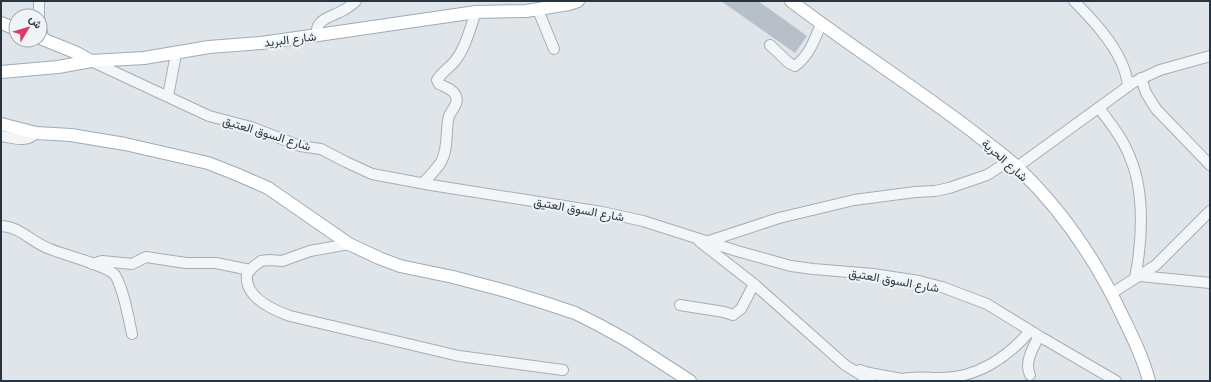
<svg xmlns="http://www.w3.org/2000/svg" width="1211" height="382" viewBox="0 0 1211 382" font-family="Montserrat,Vazirmatn,sans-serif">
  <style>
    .building { fill: #b7bfc8 }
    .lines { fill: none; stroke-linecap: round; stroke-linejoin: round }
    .minor-casing { stroke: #a5adb5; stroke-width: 12 }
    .major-casing { stroke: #9eabb7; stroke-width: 14 }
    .minor { stroke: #f3f6f8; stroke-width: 10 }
    .major { stroke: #fff; stroke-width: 12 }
    .labels { text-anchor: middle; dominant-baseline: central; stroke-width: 4; stroke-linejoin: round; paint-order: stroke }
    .street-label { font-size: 12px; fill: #273543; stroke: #f0f4f7 }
  </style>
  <rect width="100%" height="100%" fill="#e0e5ea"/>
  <path class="building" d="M721 1H758L807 36 795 53Z"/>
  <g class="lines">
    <defs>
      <g id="minor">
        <path d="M39 1V16"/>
        <path d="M1074 1C1096 23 1125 54 1128 86"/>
        <path d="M538 10 554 49"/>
        <path d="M40 21 43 39"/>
        <path d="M318 35C313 21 330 17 340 12 346 9 352 5 356 1"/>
        <path d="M770 45 789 63 795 66C809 56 815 39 821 24"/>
        <path d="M91 61 209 116 251 127 300 146 321 149 346 162 372 174 431 185 602 212 643 221 737 251 791 266 813 269 873 274 919 281 942 287 987 304 1039 336 1116 381"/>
        <path d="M1141 78 1146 93 1156 109 1210 165"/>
        <path d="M168 96 176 54"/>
        <path d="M1099 108C1111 124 1124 140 1131 160 1145 194 1142 243 1135 278"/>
        <path d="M1 136C14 138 27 143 36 133"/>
        <path d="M1017 167 1134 82 1160 70 1210 56"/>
        <path d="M423 183C429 177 436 170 441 162 449 148 445 130 449 116 452 109 459 104 456 96 453 89 445 87 439 84L437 80C442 72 449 68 455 61 466 47 470 28 476 12"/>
        <path d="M1 226C22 227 30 242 50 249 62 254 108 266 115 275 124 290 128 316 132 334"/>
        <path d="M699 241 754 284 845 365 871 381"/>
        <path d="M709 241 779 218 854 200 915 192 935 191 949 188 987 175 1009 161"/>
        <path d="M349 244 310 251 282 261 269 260 261 261 253 267 247 274C244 297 273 310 290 316L459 356 563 370"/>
        <path d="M92 264 102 261 132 264 146 257 186 263H216L250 270"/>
        <path d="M1140 276 1210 283"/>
        <path d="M1112 293 1156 265 1210 211"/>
        <path d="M680 305 724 312 733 315 741 309 754 284"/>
        <path d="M860 370 869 373 902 379"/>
        <path d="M1030 375C1024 362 1033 348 1039 336"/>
        <path d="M904 381 902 379C915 376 928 378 941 378 977 378 1008 357 1030 331"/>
      </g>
      <g id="major">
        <path d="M791 1C850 46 913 86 972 131 987 143 1003 154 1017 167 1060 208 1095 259 1120 311 1131 334 1143 357 1149 381"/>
        <path d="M1 23 16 29"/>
        <path d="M40 38 77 53 91 61"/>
        <path d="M1 72 58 67 91 61 144 58 209 47 261 43 318 35 476 12 526 11 569 4 578 1"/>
        <path d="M1 124 36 133 71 135 125 144 208 163 236 174 268 188 349 244 379 258 400 266 453 277 506 291 545 303 575 313 599 325 628 341 690 381"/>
      </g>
    </defs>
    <use href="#minor" class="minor-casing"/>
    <use href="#major" class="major-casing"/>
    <use href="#minor" class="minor"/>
    <use href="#major" class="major"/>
  </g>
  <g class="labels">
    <g class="street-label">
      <text transform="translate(290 39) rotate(-7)">شارع البريد</text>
      <text transform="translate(267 133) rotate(17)">شارع السوق العتيق</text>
      <text transform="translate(1005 160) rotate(42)">شارع الحرية</text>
      <text transform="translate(579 209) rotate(10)">شارع السوق العتيق</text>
      <text transform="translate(894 280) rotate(10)">شارع السوق العتيق</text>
    </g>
  </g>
  <rect width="1211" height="382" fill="none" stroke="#273543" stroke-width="4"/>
  <g transform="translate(28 28) rotate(52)"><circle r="19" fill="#f0f4f7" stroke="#a0a8af"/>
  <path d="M0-3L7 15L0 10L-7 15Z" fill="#da3b66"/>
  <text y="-6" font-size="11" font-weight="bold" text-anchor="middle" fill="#273543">ش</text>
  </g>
</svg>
